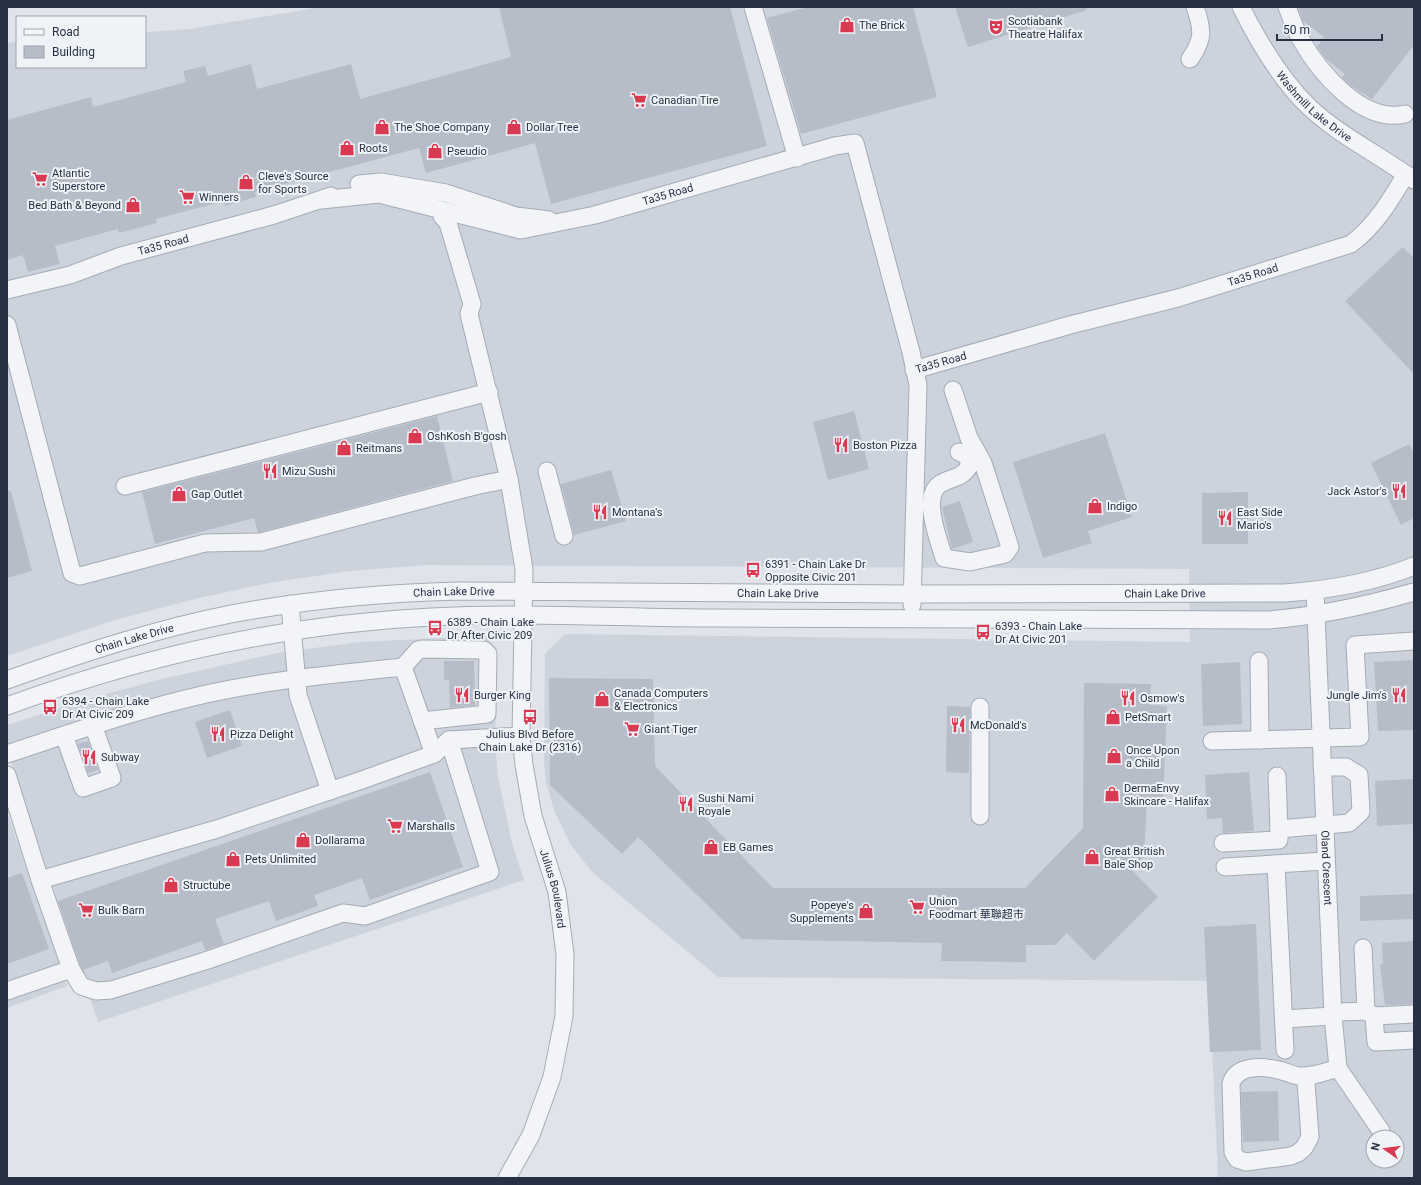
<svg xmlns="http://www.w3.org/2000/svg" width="1421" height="1185" viewBox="0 0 1421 1185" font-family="Roboto,'Noto Sans SC',sans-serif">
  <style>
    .built { fill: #cdd3dc; fill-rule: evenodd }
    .building { fill: #b6bdc8 }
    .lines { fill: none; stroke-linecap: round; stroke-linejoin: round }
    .minor-casing { stroke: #a5abb5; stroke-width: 19 }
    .minor { stroke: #f3f4f8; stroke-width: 17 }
    .labels { text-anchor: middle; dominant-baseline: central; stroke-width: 4; stroke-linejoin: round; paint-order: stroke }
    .poi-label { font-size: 11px; fill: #273143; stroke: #eff3f7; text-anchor: start }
    .street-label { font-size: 11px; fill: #273143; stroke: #eff3f7 }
  </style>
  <rect width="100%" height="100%" fill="#e0e4ea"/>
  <g class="built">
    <path d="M321 7H1414V1178H1218L1209 981 718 977 593 873 570 844 554 810 546 782 544 761 545 654 565 634 1190 642 1189 569 427 565 350 571 274 582 199 598 118 619 7 656V43L17 42V67H145V32L189 29ZM1373 1137H1397V1161H1373Z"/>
    <path d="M485 636 497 649 495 742 498 776 512 843 524 880 98 1022 7 751V725L84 700 162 679 277 653 359 642Z"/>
    <path d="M7 812 67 986 7 1008Z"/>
  </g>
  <g class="building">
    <path d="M499 7H730L767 146 551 204 535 143 426 173 419 148 255 192 256 197 225 206 224 201 156 219 157 223 119 233 118 229 55 246 60 264 28 272 23 255 7 260V120L91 97 93 107 186 82 183 71 205 66 208 76 251 64 257 89 351 64 360 99 511 57Z"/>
    <path d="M808 7H913L937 97 801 134 767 18Z"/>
    <path d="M955 7H1087V10L968 47Z"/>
    <path d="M1298 7H1414V45L1372 99 1350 85 1342 77 1345 74 1326 59 1317 47 1324 37 1303 21Z"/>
    <path d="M1403 247 1414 258V374L1345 301Z"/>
    <path d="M854 411 869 469 828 480 813 422Z"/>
    <path d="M437 416 453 481 260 532H258L254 518 155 544 142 492Z"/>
    <path d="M1105 433 1132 517 1088 531 1092 543 1043 558 1013 462Z"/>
    <path d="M1409 444 1414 454V518L1401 525 1371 463Z"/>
    <path d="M611 470 626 521 574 535 561 484Z"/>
    <path d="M7 491H11L32 571 7 578Z"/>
    <path d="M1248 492V544H1202V493Z"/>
    <path d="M960 501 973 542 952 549 942 507Z"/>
    <path d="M1414 660V730L1378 731 1374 662Z"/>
    <path d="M444 661H474L475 705 450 708 449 680H444Z"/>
    <path d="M1240 662 1242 724 1203 726 1201 664Z"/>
    <path d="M549 678 653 679 655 766 773 888H1025L1083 828 1084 683 1151 684 1150 705 1167 706 1163 801 1147 800 1144 856 1131 869 1158 897 1094 961 1067 933 1055 945H1026V962L941 961 942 943 742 939 638 837 622 854 550 785Z"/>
    <path d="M947 706 970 707 969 773 946 772Z"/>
    <path d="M230 710 242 746 207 758 195 722Z"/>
    <path d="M88 741 98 770 88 773 78 744Z"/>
    <path d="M430 772 463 867 370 900 362 878 314 895 318 906 276 921 269 901 215 919 224 944 205 950 202 941 112 973 108 961 83 970 80 965 58 901Z"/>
    <path d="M1249 772 1254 831 1223 833 1222 818 1207 819 1205 775Z"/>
    <path d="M1414 779V824L1377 826 1375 781Z"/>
    <path d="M22 873 49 949 7 964V878Z"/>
    <path d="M1414 894V919L1360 921V896Z"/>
    <path d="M1256 924 1261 1050 1210 1052 1204 927Z"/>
    <path d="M1414 941V1004L1385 1005 1380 965 1383 963 1382 943Z"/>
    <path d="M1278 1091 1279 1141 1243 1142 1241 1092Z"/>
  </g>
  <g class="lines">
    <defs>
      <g id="minor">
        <path d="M753 7 797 158"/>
        <path id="s1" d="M1241 7C1259 43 1280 79 1309 107 1340 136 1380 155 1414 180"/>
        <path d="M1287 7C1291 17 1295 29 1300 38 1319 72 1362 124 1405 114"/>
        <path d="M1190 59C1204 39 1203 30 1195 7"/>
        <path d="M359 184 381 182 446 193 516 216 549 220"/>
        <path id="s2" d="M321 200 379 194 521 230 595 215 835 146 855 143 911 352 918 385 912 605"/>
        <path id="s3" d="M442 216 448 223 472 304 469 314 509 479 524 569 521 736 524 765 533 816 557 892 565 954 564 1016 552 1077 531 1135 507 1178"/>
        <path id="s4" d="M7 290 70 275 121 256 274 215 331 196"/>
        <path d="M7 325 72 573 80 576 205 543 261 542 475 486 509 479"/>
        <path id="s5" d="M914 370 1070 325 1178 298 1351 244C1376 225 1390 201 1406 174"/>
        <path d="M953 390 969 438 983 463 1010 547 1005 554 970 562 944 558C939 540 921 497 940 484 953 476 961 480 970 465L967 456 959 452"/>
        <path d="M547 471 564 536"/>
        <path d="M125 486 489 392"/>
        <path id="s6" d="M1315 591 1333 1016 1338 1068 1381 1131"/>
        <path d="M290 604 298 695 330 791"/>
        <path d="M1259 661 1260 740"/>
        <path d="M403 667 418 650 422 649 484 650 488 654 487 714 422 721"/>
        <path id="s7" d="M7 680C80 654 155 629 231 614 306 600 381 593 457 591L912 594 1284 593C1329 590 1372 583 1414 566"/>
        <path d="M7 706C144 656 285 624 431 617 526 612 622 618 718 618 901 618 1085 620 1268 620 1319 616 1365 606 1414 592"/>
        <path d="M980 707V816"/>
        <path d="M64 735 83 788 112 778 93 725"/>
        <path d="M1212 741 1360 737 1355 645 1414 641"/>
        <path d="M7 754C71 733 136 710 202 695 268 680 336 674 403 667L434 754"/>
        <path d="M7 775 40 880 71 969 81 986 96 991 111 990 205 961 343 913 365 916 490 872 449 740"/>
        <path d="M1277 776 1279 829 1349 823 1361 812 1359 775 1346 767H1322"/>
        <path d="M1223 843 1279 840V829"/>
        <path d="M1276 864 1285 1050"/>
        <path d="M1225 867 1326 861"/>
        <path d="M40 880 217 829 362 780 434 754 449 740 521 736"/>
        <path d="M1363 948 1366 1011 1374 1016 1376 1042 1414 1040"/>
        <path d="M7 991 71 969"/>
        <path d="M1374 1016 1414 1014"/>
        <path d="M1284 1019 1333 1016 1340 1012 1366 1011"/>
        <path d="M1311 1075 1306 1082 1310 1137 1304 1148 1298 1153 1291 1156 1246 1162 1237 1159 1233 1152 1231 1084C1236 1065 1261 1066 1278 1070 1285 1071 1291 1075 1299 1076 1312 1077 1325 1072 1338 1068"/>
      </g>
    </defs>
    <use href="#minor" class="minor-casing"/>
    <use href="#minor" class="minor"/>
  </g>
  <defs>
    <symbol id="shop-bare" viewBox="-9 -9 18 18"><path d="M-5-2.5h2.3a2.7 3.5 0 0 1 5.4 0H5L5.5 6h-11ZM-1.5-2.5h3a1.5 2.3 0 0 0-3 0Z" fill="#d93a52" stroke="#eff3f7" stroke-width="2.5" paint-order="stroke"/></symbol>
    <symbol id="theatre-bare" viewBox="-9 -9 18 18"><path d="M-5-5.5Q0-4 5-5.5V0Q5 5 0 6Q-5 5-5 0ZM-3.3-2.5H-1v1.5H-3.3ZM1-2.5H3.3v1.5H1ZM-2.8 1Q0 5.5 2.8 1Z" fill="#d93a52" stroke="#eff3f7" stroke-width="2.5" paint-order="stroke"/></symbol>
    <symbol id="supermarket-bare" viewBox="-9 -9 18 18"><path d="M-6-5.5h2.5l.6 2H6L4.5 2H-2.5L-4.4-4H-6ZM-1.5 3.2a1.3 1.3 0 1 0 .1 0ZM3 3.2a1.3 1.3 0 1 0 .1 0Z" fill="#d93a52" stroke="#eff3f7" stroke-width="2.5" paint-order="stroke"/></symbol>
    <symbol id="restaurant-bare" viewBox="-9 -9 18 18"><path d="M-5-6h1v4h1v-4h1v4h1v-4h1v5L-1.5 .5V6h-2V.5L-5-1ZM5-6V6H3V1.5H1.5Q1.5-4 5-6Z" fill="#d93a52" stroke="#eff3f7" stroke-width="2.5" paint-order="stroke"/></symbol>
    <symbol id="bus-bare" viewBox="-9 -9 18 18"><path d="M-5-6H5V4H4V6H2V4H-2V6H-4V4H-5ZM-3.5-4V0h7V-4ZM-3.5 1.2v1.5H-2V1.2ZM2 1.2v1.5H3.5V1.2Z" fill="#d93a52" stroke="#eff3f7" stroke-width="2.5" paint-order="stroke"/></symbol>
  </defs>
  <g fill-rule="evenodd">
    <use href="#shop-bare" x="836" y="14" width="22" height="22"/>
    <use href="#theatre-bare" x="985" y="16" width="22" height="22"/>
    <use href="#supermarket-bare" x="628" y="89" width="22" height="22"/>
    <use href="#shop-bare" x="371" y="116" width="22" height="22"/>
    <use href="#shop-bare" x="503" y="116" width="22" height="22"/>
    <use href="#shop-bare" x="336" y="137" width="22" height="22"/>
    <use href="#shop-bare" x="424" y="140" width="22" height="22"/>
    <use href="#supermarket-bare" x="29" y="168" width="22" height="22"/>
    <use href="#shop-bare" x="235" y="171" width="22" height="22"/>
    <use href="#supermarket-bare" x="176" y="186" width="22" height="22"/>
    <use href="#shop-bare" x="122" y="194" width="22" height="22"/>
    <use href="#shop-bare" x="404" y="425" width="22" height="22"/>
    <use href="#restaurant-bare" x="830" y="434" width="22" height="22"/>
    <use href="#shop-bare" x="333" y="437" width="22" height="22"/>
    <use href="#restaurant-bare" x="259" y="460" width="22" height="22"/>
    <use href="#restaurant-bare" x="1388" y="480" width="22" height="22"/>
    <use href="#shop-bare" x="168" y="483" width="22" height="22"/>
    <use href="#shop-bare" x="1084" y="495" width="22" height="22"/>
    <use href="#restaurant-bare" x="589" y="501" width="22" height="22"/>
    <use href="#restaurant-bare" x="1214" y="507" width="22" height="22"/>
    <use href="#bus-bare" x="742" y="559" width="22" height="22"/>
    <use href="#bus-bare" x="424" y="617" width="22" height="22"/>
    <use href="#bus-bare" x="972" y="621" width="22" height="22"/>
    <use href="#restaurant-bare" x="451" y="684" width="22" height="22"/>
    <use href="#restaurant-bare" x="1388" y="684" width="22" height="22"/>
    <use href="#restaurant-bare" x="1117" y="687" width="22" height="22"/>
    <use href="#shop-bare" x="591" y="688" width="22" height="22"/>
    <use href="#bus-bare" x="39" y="696" width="22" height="22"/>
    <use href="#bus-bare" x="519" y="706" width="22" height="22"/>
    <use href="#shop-bare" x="1102" y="706" width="22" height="22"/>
    <use href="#restaurant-bare" x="947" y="714" width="22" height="22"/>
    <use href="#supermarket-bare" x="621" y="718" width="22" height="22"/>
    <use href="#restaurant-bare" x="207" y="723" width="22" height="22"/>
    <use href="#shop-bare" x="1103" y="745" width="22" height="22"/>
    <use href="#restaurant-bare" x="78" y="746" width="22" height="22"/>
    <use href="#shop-bare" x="1101" y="783" width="22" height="22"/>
    <use href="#restaurant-bare" x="675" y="793" width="22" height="22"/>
    <use href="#supermarket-bare" x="384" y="815" width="22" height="22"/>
    <use href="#shop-bare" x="292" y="829" width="22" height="22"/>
    <use href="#shop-bare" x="700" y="836" width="22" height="22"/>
    <use href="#shop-bare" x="1081" y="846" width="22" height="22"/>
    <use href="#shop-bare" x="222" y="848" width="22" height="22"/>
    <use href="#shop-bare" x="160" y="874" width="22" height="22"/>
    <use href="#supermarket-bare" x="906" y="896" width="22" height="22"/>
    <use href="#supermarket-bare" x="75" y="899" width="22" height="22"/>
    <use href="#shop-bare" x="855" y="900" width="22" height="22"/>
  </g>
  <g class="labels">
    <g class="poi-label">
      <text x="1008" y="21">Scotiabank<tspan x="1008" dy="13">Theatre Halifax</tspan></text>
      <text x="859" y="25">The Brick</text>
      <text x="651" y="100">Canadian Tire</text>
      <text x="394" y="127">The Shoe Company</text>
      <text x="526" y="127">Dollar Tree</text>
      <text x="359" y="148">Roots</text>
      <text x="447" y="151">Pseudio</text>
      <text x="52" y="173">Atlantic<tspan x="52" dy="13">Superstore</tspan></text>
      <text x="258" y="176">Cleve's Source<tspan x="258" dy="13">for Sports</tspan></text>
      <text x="199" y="197">Winners</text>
      <text x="121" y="205" text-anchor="end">Bed Bath &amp; Beyond</text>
      <text x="427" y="436">OshKosh B'gosh</text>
      <text x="853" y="445">Boston Pizza</text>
      <text x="356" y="448">Reitmans</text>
      <text x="282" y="471">Mizu Sushi</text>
      <text x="1387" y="491" text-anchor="end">Jack Astor's</text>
      <text x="191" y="494">Gap Outlet</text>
      <text x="1107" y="506">Indigo</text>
      <text x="612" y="512">Montana's</text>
      <text x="1237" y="512">East Side<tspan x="1237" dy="13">Mario's</tspan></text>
      <text x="765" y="564">6391 - Chain Lake Dr<tspan x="765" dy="13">Opposite Civic 201</tspan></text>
      <text x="447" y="622">6389 - Chain Lake<tspan x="447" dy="13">Dr After Civic 209</tspan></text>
      <text x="995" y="626">6393 - Chain Lake<tspan x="995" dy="13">Dr At Civic 201</tspan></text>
      <text x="614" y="693">Canada Computers<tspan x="614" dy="13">&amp; Electronics</tspan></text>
      <text x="474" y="695">Burger King</text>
      <text x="1387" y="695" text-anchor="end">Jungle Jim's</text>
      <text x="1140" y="698">Osmow's</text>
      <text x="62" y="701">6394 - Chain Lake<tspan x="62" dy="13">Dr At Civic 209</tspan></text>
      <text x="1125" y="717">PetSmart</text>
      <text x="970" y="725">McDonald's</text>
      <text x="644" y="729">Giant Tiger</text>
      <text x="230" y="734">Pizza Delight</text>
      <text x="530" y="734" text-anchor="middle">Julius Blvd Before<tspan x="530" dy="13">Chain Lake Dr (2316)</tspan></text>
      <text x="1126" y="750">Once Upon<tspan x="1126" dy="13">a Child</tspan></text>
      <text x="101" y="757">Subway</text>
      <text x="1124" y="788">DermaEnvy<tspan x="1124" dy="13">Skincare - Halifax</tspan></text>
      <text x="698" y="798">Sushi Nami<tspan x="698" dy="13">Royale</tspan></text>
      <text x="407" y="826">Marshalls</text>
      <text x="315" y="840">Dollarama</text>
      <text x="723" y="847">EB Games</text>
      <text x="1104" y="851">Great British<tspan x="1104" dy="13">Bale Shop</tspan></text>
      <text x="245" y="859">Pets Unlimited</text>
      <text x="183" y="885">Structube</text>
      <text x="929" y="901">Union<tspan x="929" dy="13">Foodmart 華聯超市</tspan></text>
      <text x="854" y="905" text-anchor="end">Popeye's<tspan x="854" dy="13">Supplements</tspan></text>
      <text x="98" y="910">Bulk Barn</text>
    </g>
    <g class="street-label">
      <text stroke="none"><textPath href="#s1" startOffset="125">Washmill Lake Drive</textPath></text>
      <text stroke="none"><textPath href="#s2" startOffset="356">Ta35 Road</textPath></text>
      <text stroke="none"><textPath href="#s4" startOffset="163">Ta35 Road</textPath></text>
      <text stroke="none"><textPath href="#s5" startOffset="352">Ta35 Road</textPath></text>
      <text stroke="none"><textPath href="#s5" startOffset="28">Ta35 Road</textPath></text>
      <text stroke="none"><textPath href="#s7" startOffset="458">Chain Lake Drive</textPath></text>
      <text stroke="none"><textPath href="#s7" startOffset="782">Chain Lake Drive</textPath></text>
      <text stroke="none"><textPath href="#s7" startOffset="1169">Chain Lake Drive</textPath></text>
      <text stroke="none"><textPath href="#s7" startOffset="134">Chain Lake Drive</textPath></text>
      <text stroke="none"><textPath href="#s6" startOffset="277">Oland Crescent</textPath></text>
      <text stroke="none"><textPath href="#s3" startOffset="689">Julius Boulevard</textPath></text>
    </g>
  </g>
  <rect width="1421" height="1185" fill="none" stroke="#273143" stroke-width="16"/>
  <rect x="16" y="16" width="130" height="52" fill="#eff3f7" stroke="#9fa5af"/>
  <rect x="24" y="29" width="20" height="6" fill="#f3f4f8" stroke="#9fa5af"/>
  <text x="52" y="36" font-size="12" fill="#273143">Road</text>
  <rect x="24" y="46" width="20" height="12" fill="#b6bdc8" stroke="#9fa5af"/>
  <text x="52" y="56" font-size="12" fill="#273143">Building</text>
  <g transform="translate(1385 1149) rotate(284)"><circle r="19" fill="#eff3f7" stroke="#9fa5af"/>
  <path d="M0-3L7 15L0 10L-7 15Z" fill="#d93a52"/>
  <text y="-6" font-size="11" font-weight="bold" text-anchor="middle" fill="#273143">N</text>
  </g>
  <path d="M1277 34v6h105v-6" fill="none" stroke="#273143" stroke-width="2"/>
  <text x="1283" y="34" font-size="12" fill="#273143" stroke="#eff3f7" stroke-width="3" paint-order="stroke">50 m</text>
</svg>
